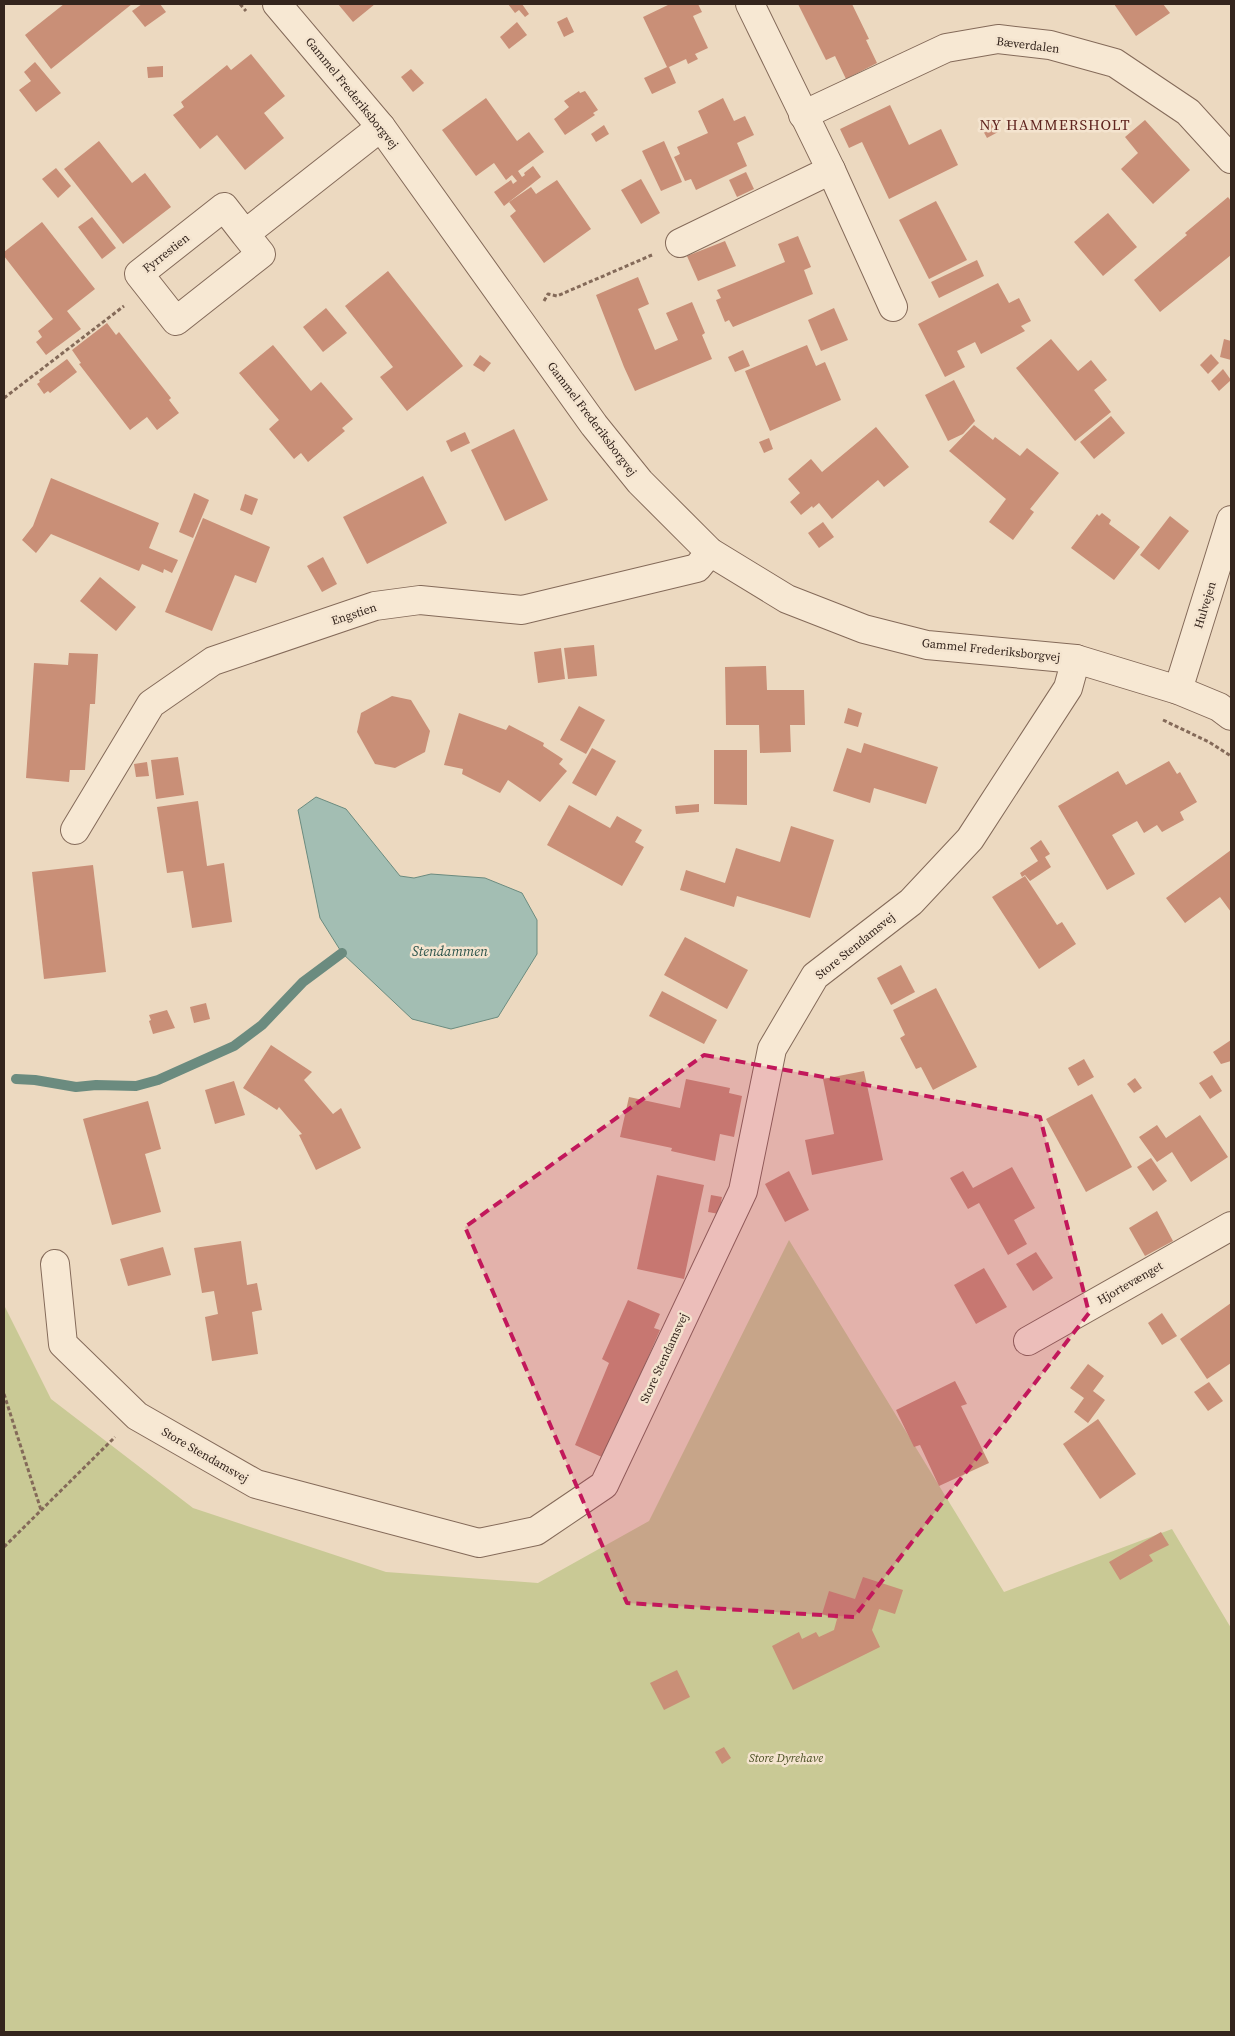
<svg xmlns="http://www.w3.org/2000/svg" width="1235" height="2036" viewBox="0 0 1235 2036" font-family="'Source Serif 4',serif">
  <style>
    .green { fill: #c9c995 }
    .water { fill: #a3beb3; stroke: #6b8b7f }
    .lines { fill: none; stroke-linecap: round; stroke-linejoin: round }
    .stream { stroke: #6b8b7f; stroke-width: 10 }
    .building { fill: #c98f77 }
    .minor-casing { stroke: #846a59; stroke-width: 30 }
    .tertiary-casing { stroke: #846a59; stroke-width: 30 }
    .path { stroke: #846a59; stroke-width: 3; stroke-dasharray: 4 2.5; stroke-linecap: butt }
    .minor { stroke: #f7e8d3; stroke-width: 28 }
    .tertiary { stroke: #f7e8d3; stroke-width: 28 }
    .marked { fill: #c2185b; fill-opacity: 0.2; stroke: #c2185b; stroke-width: 4; stroke-dasharray: 10 6; stroke-linejoin: round }
    .labels { text-anchor: middle; dominant-baseline: central; stroke-width: 5; stroke-linejoin: round; paint-order: stroke }
    .street-label { font-size: 12px; fill: #34251d; stroke: #f4e4cf }
    .park-label { font-size: 12px; font-style: italic; fill: #4b5024; stroke: #f4e4cf }
    .water-label { font-size: 14px; font-style: italic; fill: #2c544c; stroke: #f4e4cf }
    .quarter-label { font-size: 15px; letter-spacing: 1px; fill: #5f231e; stroke: #f4e4cf }
  </style>
  <rect width="100%" height="100%" fill="#ecd9c0"/>
  <path class="green" d="M789 1240 1004 1592 1172 1529 1231 1628V2032H4V1305L51 1399 193 1508 386 1572 538 1583 649 1521Z"/>
  <path class="water" d="M316 797 346 809 400 876 414 878 431 874 485 878 522 893 537 920V954L498 1017 451 1029 412 1019 342 953 320 918 298 810Z"/>
  <g class="lines">
    <path class="stream" d="M16 1079 35 1080 76 1087 96 1085 136 1086 158 1080 234 1046 262 1025 303 982 342 953"/>
  </g>
  <g class="building">
    <path d="M64 4H132L51 69 25 35Z"/>
    <path d="M142 4H160L166 12 145 27 132 11Z"/>
    <path d="M338 4H375L353 22Z"/>
    <path d="M508 4H522L529 14 525 17 519 10 515 13Z"/>
    <path d="M670 4H698L702 12 693 16 708 48 695 54 698 59 688 64 686 59 669 67 676 83 652 94 644 78 667 67 643 17Z"/>
    <path d="M798 4H852L869 39 866 40 877 63 846 79 835 56 826 60Z"/>
    <path d="M1114 4H1163L1170 13 1136 36Z"/>
    <path d="M567 17 574 32 564 37 557 22Z"/>
    <path d="M517 22 527 35 509 49 500 37Z"/>
    <path d="M251 54 285 96 264 113 284 138 245 170 217 135 200 149 173 115 184 107 181 102 227 65 231 70Z"/>
    <path d="M35 62 61 93 36 112 19 90 31 81 24 72Z"/>
    <path d="M163 66V77L148 78 147 67Z"/>
    <path d="M411 69 424 83 413 92 401 77Z"/>
    <path d="M579 91 580 93 585 91 598 110 593 113 595 115 565 135 554 119 569 107 564 101Z"/>
    <path d="M486 98 517 141 529 132 544 152 518 171 522 177 525 175 524 173 533 166 541 177 504 206 494 192 511 180 513 184 517 181 512 175 506 180 494 163 476 176 442 130Z"/>
    <path d="M723 98 734 121 745 116 754 135 737 143 747 166 696 190 691 179 685 181 674 157 680 154 677 147 708 133 698 111Z"/>
    <path d="M890 105 909 145 941 129 958 165 889 199 862 142 849 148 840 129Z"/>
    <path d="M1145 120 1190 170 1153 204 1121 169 1138 153 1125 137Z"/>
    <path d="M993 121 998 132 987 138 981 127Z"/>
    <path d="M604 125 609 134 596 142 591 134Z"/>
    <path d="M99 141 132 183 145 173 171 207 123 244 64 169Z"/>
    <path d="M664 141 682 182 661 191 642 151Z"/>
    <path d="M56 168 71 186 58 198 42 179Z"/>
    <path d="M746 172 754 189 737 197 729 180Z"/>
    <path d="M641 179 660 213 641 224 621 190Z"/>
    <path d="M557 180 591 229 544 263 510 216 516 211 509 202 531 187 536 194Z"/>
    <path d="M1228 197 1231 201V255L1160 312 1134 280 1187 235 1185 233Z"/>
    <path d="M936 201 967 260 929 279 899 220Z"/>
    <path d="M1108 213 1137 247 1103 276 1074 242Z"/>
    <path d="M92 217 116 248 102 259 78 227Z"/>
    <path d="M42 222 95 289 67 311 81 329 46 355 36 342 42 337 38 331 53 319 4 256V252Z"/>
    <path d="M798 236 811 267 804 270 813 294 733 327 729 320 725 322 716 300 721 298 717 290 785 262 778 244Z"/>
    <path d="M725 241 736 266 698 281 687 256Z"/>
    <path d="M977 260 984 276 939 298 931 282Z"/>
    <path d="M388 271 463 366 407 411 380 377 393 367 345 306Z"/>
    <path d="M638 277 649 304 638 309 655 350 678 340 666 313 692 302 705 333 702 335 712 359 635 391 624 367 596 295Z"/>
    <path d="M998 283 1009 303 1019 298 1031 321 1021 326 1025 331 981 354 975 342 957 351 965 367 945 377 918 324Z"/>
    <path d="M326 308 347 333 323 352 303 327Z"/>
    <path d="M834 308 848 340 821 351 808 320Z"/>
    <path d="M107 323 116 335 119 332 171 398 169 400 179 413 157 430 147 417 130 430 79 364 81 363 72 350Z"/>
    <path d="M1051 339 1078 371 1091 360 1107 380 1094 390 1111 412 1075 441 1016 368Z"/>
    <path d="M1224 339 1231 341V360L1220 357Z"/>
    <path d="M273 345 311 391 321 382 353 419 342 428 345 431 308 462 301 453 294 459 269 429 279 420 239 373Z"/>
    <path d="M807 345 816 366 825 362 841 400 770 431 745 371Z"/>
    <path d="M743 350 750 366 735 372 728 357Z"/>
    <path d="M1211 354 1219 363 1208 374 1200 365Z"/>
    <path d="M480 355 491 363 484 372 473 365Z"/>
    <path d="M67 359 77 372 50 393 48 391 44 394 37 384 40 382 39 380Z"/>
    <path d="M1223 369 1231 380 1219 391 1211 381Z"/>
    <path d="M954 380 975 421 963 434 948 441 925 395Z"/>
    <path d="M1111 416 1125 433 1094 459 1080 442Z"/>
    <path d="M974 425 993 440 995 437 1020 456 1027 448 1059 473 1030 509 1034 512 1013 540 989 522 1006 499 949 451Z"/>
    <path d="M876 427 909 467 884 487 878 480 832 519 819 503 813 508 812 506 801 515 790 502 800 493 788 479 811 459 822 472Z"/>
    <path d="M514 429 548 500 505 521 471 450Z"/>
    <path d="M465 432 470 443 451 452 446 441Z"/>
    <path d="M769 438 773 449 764 453 759 442Z"/>
    <path d="M423 476 447 523 367 564 343 517Z"/>
    <path d="M51 478 159 523 149 548 178 560 172 573 164 569 163 573 142 564 139 571 51 534 36 553 22 540 33 526Z"/>
    <path d="M194 493 209 500 193 538 179 532Z"/>
    <path d="M245 494 258 499 252 515 240 510Z"/>
    <path d="M1102 513 1111 520 1109 524 1140 547 1114 580 1071 548 1097 514 1099 516Z"/>
    <path d="M1170 516 1189 531 1159 570 1140 555Z"/>
    <path d="M203 518 270 547 256 583 235 575 212 631 165 612Z"/>
    <path d="M823 522 834 537 819 548 808 533Z"/>
    <path d="M323 557 337 584 322 592 307 566Z"/>
    <path d="M100 577 136 607 116 631 80 601Z"/>
    <path d="M594 645 597 676 568 679 564 648Z"/>
    <path d="M561 648 565 679 538 683 534 652Z"/>
    <path d="M69 653 98 654 95 704H90L85 770H70L69 782 26 778 34 663 68 665Z"/>
    <path d="M766 666 767 690H804L805 725H790L791 752 760 753 759 725H726L725 667Z"/>
    <path d="M392 696 411 700 430 731 425 752 395 768 375 764 357 732 361 713Z"/>
    <path d="M579 706 605 720 586 754 560 740Z"/>
    <path d="M848 708 862 713 858 727 844 723Z"/>
    <path d="M459 713 506 730 509 725 544 743 543 746 563 759 559 764 567 771 540 802 508 780 500 793 462 774 463 769 444 765Z"/>
    <path d="M864 743 938 767 926 804 874 788 870 803 833 791 847 748 861 753Z"/>
    <path d="M592 748 616 761 596 796 572 783Z"/>
    <path d="M714 750H747V805L714 804Z"/>
    <path d="M178 757 184 795 156 799 151 760Z"/>
    <path d="M1169 761 1177 774 1180 772 1197 802 1180 812 1184 820 1162 832 1157 825 1144 833 1137 821 1112 835 1135 874 1107 890 1058 806 1118 771 1126 785Z"/>
    <path d="M147 762 149 776 136 777 134 764Z"/>
    <path d="M198 801 207 866 224 863 232 922 192 928 183 871 167 873 157 807Z"/>
    <path d="M699 804V812L676 814 675 806Z"/>
    <path d="M569 805 610 828 617 816 642 830 635 842 644 847 622 886 547 845Z"/>
    <path d="M791 826 834 840 810 918 737 896 734 907 680 890 686 870 725 883 736 848 780 862Z"/>
    <path d="M1041 840 1050 854 1045 857 1051 867 1030 881 1025 875 1022 877 1020 873 1038 861 1030 848Z"/>
    <path d="M1231 850V912L1220 897 1185 923 1166 898Z"/>
    <path d="M93 865 106 972 44 979 32 872Z"/>
    <path d="M1025 876 1057 925 1062 922 1076 944 1039 969 992 897Z"/>
    <path d="M685 937 748 970 727 1009 664 975Z"/>
    <path d="M901 965 915 992 891 1005 877 978Z"/>
    <path d="M936 988 977 1067 933 1090 921 1067 916 1069 900 1038 905 1035 893 1010Z"/>
    <path d="M662 991 717 1020 704 1044 649 1016Z"/>
    <path d="M206 1003 210 1019 194 1023 190 1007Z"/>
    <path d="M167 1010 175 1028 153 1034 149 1021 151 1020 149 1015Z"/>
    <path d="M1231 1040V1061L1221 1064 1213 1052Z"/>
    <path d="M271 1045 312 1072 304 1080 333 1114 341 1108 361 1148 316 1170 299 1135 302 1134 279 1107 277 1110 243 1088Z"/>
    <path d="M1084 1059 1094 1077 1078 1086 1068 1068Z"/>
    <path d="M864 1071 883 1160 812 1175 805 1140 834 1134 823 1079Z"/>
    <path d="M1212 1075 1222 1091 1210 1099 1199 1083Z"/>
    <path d="M1135 1078 1142 1088 1134 1093 1127 1084Z"/>
    <path d="M686 1079 730 1088 729 1093 742 1096 734 1137 720 1134 715 1161 671 1151 672 1148 620 1137 629 1097 680 1108Z"/>
    <path d="M234 1081 245 1115 215 1124 205 1090Z"/>
    <path d="M1092 1094 1132 1167 1086 1192 1046 1119Z"/>
    <path d="M148 1101 161 1149 145 1154 161 1212 112 1225 83 1119Z"/>
    <path d="M1200 1115 1228 1157 1191 1182 1172 1152 1157 1162 1139 1137 1157 1125 1166 1138Z"/>
    <path d="M1151 1158 1167 1181 1153 1191 1137 1167Z"/>
    <path d="M1012 1167 1035 1208 1014 1220 1027 1244 1008 1255 979 1203 968 1209 950 1178 963 1171 973 1188Z"/>
    <path d="M789 1171 809 1210 785 1222 765 1184Z"/>
    <path d="M657 1175 704 1185 684 1279 637 1269Z"/>
    <path d="M711 1195 722 1197 719 1214 708 1212Z"/>
    <path d="M1157 1211 1173 1241 1145 1256 1129 1228Z"/>
    <path d="M241 1241 247 1285 257 1283 262 1310 252 1312 258 1354 212 1361 205 1317 218 1314 214 1291 202 1293 194 1248Z"/>
    <path d="M163 1247 171 1275 128 1286 120 1259Z"/>
    <path d="M1036 1252 1053 1278 1033 1291 1016 1264Z"/>
    <path d="M984 1268 1007 1307 976 1324 954 1285Z"/>
    <path d="M628 1300 660 1314 654 1328 660 1330 604 1458 575 1445 609 1363 602 1359Z"/>
    <path d="M1231 1303V1363L1207 1379 1180 1339Z"/>
    <path d="M1162 1313 1177 1336 1162 1345 1148 1323Z"/>
    <path d="M1088 1364 1104 1376 1093 1391 1105 1400 1088 1423 1074 1412 1084 1398 1070 1388Z"/>
    <path d="M955 1381 967 1404 961 1406 989 1463 939 1486 920 1445 914 1447 896 1410Z"/>
    <path d="M1209 1382 1223 1401 1208 1411 1194 1392Z"/>
    <path d="M1098 1419 1136 1474 1100 1499 1063 1444Z"/>
    <path d="M1161 1532 1169 1545 1149 1555 1153 1561 1120 1580 1109 1562Z"/>
    <path d="M863 1577 903 1590 895 1614 879 1609 872 1630 880 1647 793 1690 772 1646 799 1632 802 1639 816 1632 819 1637 834 1630 837 1619 822 1614 829 1591 855 1599Z"/>
    <path d="M677 1670 690 1697 664 1710 650 1683Z"/>
    <path d="M724 1747 731 1758 722 1764 715 1752Z"/>
  </g>
  <g class="lines">
    <defs>
      <g id="minor">
        <path d="M750 4 831 170 893 307"/>
        <path d="M803 115 946 48 998 39 1050 45 1115 63 1188 112 1231 159"/>
        <path d="M245 234 224 207 139 274 176 321 261 254 245 234 381 127"/>
        <path d="M680 243 831 170"/>
        <path d="M1178 690 1231 520"/>
        <path d="M75 830 151 704 213 661 375 606 420 600 522 610 697 568 710 552"/>
        <path d="M55 1264 63 1344 137 1416 256 1484 479 1543 536 1531 604 1485 743 1191 772 1049 815 976 911 902 970 839 1068 688 1076 659"/>
        <path d="M1028 1341 1231 1226"/>
      </g>
      <path id="tertiary" d="M277 4 381 127 594 425 640 482 710 552 787 599 864 629 927 645 1076 659 1178 690 1219 707 1231 716"/>
    </defs>
    <use href="#minor" class="minor-casing"/>
    <use href="#tertiary" class="tertiary-casing"/>
    <g class="path">
      <path d="M240 4 246 11"/>
      <path d="M544 301 548 294 557 296 652 255"/>
      <path d="M4 398 124 306"/>
      <path d="M1163 720 1209 742 1231 756"/>
      <path d="M4 1394 41 1510"/>
      <path d="M4 1547 115 1437"/>
    </g>
    <use href="#minor" class="minor"/>
    <use href="#tertiary" class="tertiary"/>
  </g>
  <path class="marked" d="M704 1055 1040 1117 1089 1313 854 1617 627 1603 465 1227Z"/>
  <g class="labels">
    <g class="street-label">
      <text transform="translate(1028 45) rotate(7)">Bæverdalen</text>
      <text transform="translate(352 93) rotate(51)">Gammel Frederiksborgvej</text>
      <text transform="translate(166 253) rotate(-38)">Fyrrestien</text>
      <text transform="translate(592 419) rotate(53)">Gammel Frederiksborgvej</text>
      <text transform="translate(1205 605) rotate(-73)">Hulvejen</text>
      <text transform="translate(354 614) rotate(-18)">Engstien</text>
      <text transform="translate(991 650) rotate(6)">Gammel Frederiksborgvej</text>
      <text transform="translate(855 946) rotate(-39)">Store Stendamsvej</text>
      <text transform="translate(1130 1283) rotate(-30)">Hjortevænget</text>
      <text transform="translate(664 1358) rotate(-65)">Store Stendamsvej</text>
      <text transform="translate(205 1455) rotate(30)">Store Stendamsvej</text>
    </g>
    <g class="park-label">
      <text x="786" y="1758">Store Dyrehave</text>
    </g>
    <g class="water-label">
      <text x="450" y="951">Stendammen</text>
    </g>
    <g class="quarter-label">
      <text x="1055" y="124">NY HAMMERSHOLT</text>
    </g>
  </g>
  <rect width="1235" height="2036" fill="none" stroke="#34251d" stroke-width="10"/>
</svg>
